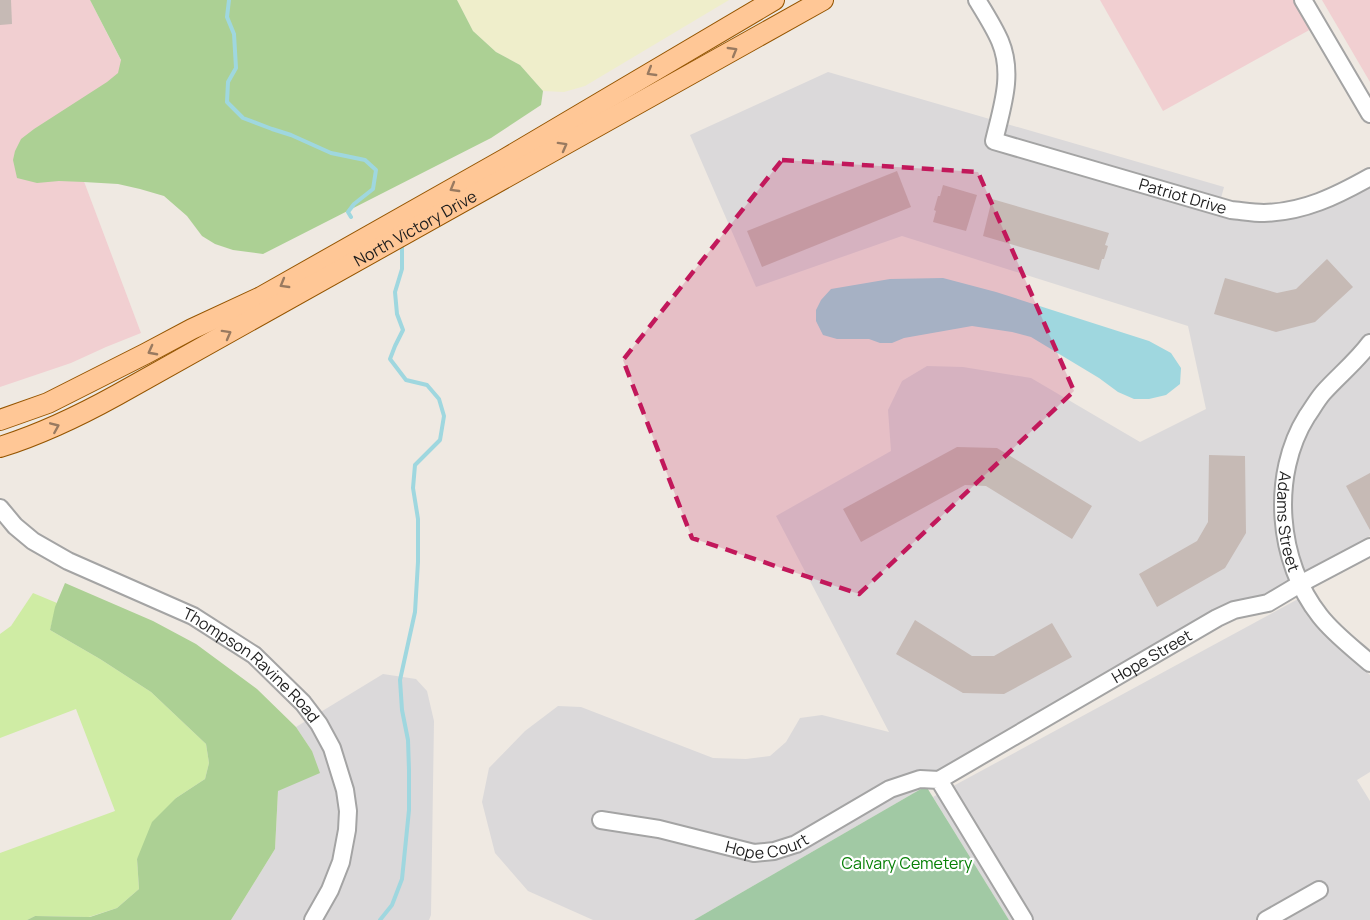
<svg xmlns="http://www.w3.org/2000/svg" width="1370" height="920" viewBox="0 0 1370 920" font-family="Manrope,sans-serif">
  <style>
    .residential { fill: #dbd9da }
    .commercial { fill: #f1cfd1 }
    .farmland { fill: #efeecb }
    .grass { fill: #cfeca4 }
    .forest { fill: #acd094 }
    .cemetery { fill: #a1c9a4 }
    .water { fill: #9fd7df }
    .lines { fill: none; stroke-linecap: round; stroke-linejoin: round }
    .stream { stroke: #9fd7df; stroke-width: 4 }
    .building { fill: #c6bab5 }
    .minor-casing { stroke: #a4a4a4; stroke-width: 20 }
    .major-casing { stroke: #955500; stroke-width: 22 }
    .minor { stroke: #fff; stroke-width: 16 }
    .major { stroke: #ffc796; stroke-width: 20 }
    .oneway { stroke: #997a60 }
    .marked { fill: #c2185b; fill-opacity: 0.2; stroke: #c2185b; stroke-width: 4.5; stroke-dasharray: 12 8; stroke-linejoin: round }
    .labels { text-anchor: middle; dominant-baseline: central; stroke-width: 4.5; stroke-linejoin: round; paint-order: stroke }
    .street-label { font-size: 16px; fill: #1d1d1d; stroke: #fff }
    .park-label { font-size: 16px; fill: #078006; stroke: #fff }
  </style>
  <rect width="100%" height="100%" fill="#efe9e2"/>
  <g class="residential">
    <path d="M828 72 1224 187 1220 202 1245 208 1298 204 1370 173V536L1303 576 926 786 694 920H593L528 891 495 853 482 802 489 768 525 731 558 706 581 707 713 758 746 759 770 756 786 742 800 718 822 715 889 732 776 516 891 451 888 410 902 381 927 366 963 367 1031 378 1140 442 1206 409 1188 326 902 236 756 287 690 135Z"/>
    <path d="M1300 598 1324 633 1370 675V772L1357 780 1370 801V920H1009L933 797Z"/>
    <path d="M383 674 416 679 427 691 434 721 431 915 429 920H231L275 849 278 791 312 751 296 727Z"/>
  </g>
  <g class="commercial">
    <path d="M0 0H90L131 80 62 123 141 333 106 347 71 363 0 387Z"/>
    <path d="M1100 0H1295L1313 28 1163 111Z"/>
    <path d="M1322 0H1370V82Z"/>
  </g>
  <path class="farmland" d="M457 0H729L585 86 564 92 543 91 520 65 496 52 473 31Z"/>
  <path class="grass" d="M33 593 57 603 50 630 100 659 151 692 206 744 209 763 205 779 176 798 137 859 139 889 117 908 89 917 35 916 27 920H0V853L115 811 76 709 0 738V634L11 626Z"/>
  <g class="forest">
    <path d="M90 0H457L473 31 496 52 520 65 543 91 541 105 491 138 263 254 233 250 215 244 202 236 187 216 164 196 140 189 118 184 84 182 59 181 37 183 17 178 13 160 15 151 21 139 34 129 107 82 118 73 121 60Z"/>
    <path d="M65 583 153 621 196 644 257 689 296 727 312 751 320 773 278 791 275 849 231 920H27L35 916 90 917 117 908 139 889 137 859 152 822 176 798 205 779 209 763 206 744 151 692 100 659 50 630 55 607Z"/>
  </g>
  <path class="cemetery" d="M926 786 1009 920H694Z"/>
  <path class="water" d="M943 278 996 292 1149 341 1171 353 1181 368 1180 384 1166 395 1149 399H1134L1118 392 1099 378 1031 337 1012 332 972 326 904 338 892 343H880L869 339H837L823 335 816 321V310L821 300 831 289 890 279Z"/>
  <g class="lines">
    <g class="stream">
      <path d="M229 0 227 17 234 34 236 68 228 82 227 102 243 118 272 129 291 135 331 153 365 160 376 170 373 189 354 204 348 212 351 217"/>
      <path d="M380 920 392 905 402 879 409 810V770L408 740 402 710 400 680 415 612 418 562V519L413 488 415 465 440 440 444 416 439 399 427 385 406 380 390 359 395 346 403 330 397 314 395 292 402 269V246"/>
    </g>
  </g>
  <g class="building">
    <path d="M0 0H11L12 24 0 25Z"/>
    <path d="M897 171 911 207 762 267 747 231Z"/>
    <path d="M943 185 977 195 966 231 933 222 936 211 934 210 938 196H940Z"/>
    <path d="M992 199 1109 233 1105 245 1108 246 1104 259H1102L1099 270 983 236Z"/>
    <path d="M1327 259 1353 287 1315 322 1276 332 1214 314 1225 278 1277 293 1296 289Z"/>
    <path d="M957 447 997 448 1092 506 1072 539 986 486 965 485 861 542 843 509Z"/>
    <path d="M1209 455 1245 456 1246 533 1225 568 1157 607 1139 574 1197 541 1208 522Z"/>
    <path d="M1370 473V530L1346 486Z"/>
    <path d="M915 620 972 656H994L1052 623 1072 657 1004 694 963 693 896 654Z"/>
  </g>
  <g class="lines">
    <defs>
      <g id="minor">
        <path id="s1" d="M977 0C985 13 994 27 1000 41 1014 74 1002 107 994 141L1231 210C1242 211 1253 213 1264 213 1304 212 1336 196 1370 177"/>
        <path d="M1303 0 1370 114"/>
        <path id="s2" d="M1370 343C1356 362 1338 376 1323 393 1317 400 1312 409 1307 416 1270 475 1277 562 1320 616 1334 634 1353 648 1370 663"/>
        <path id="s3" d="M0 508 15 526 33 541 68 561 193 616 254 655 303 703 319 724 332 748 345 790 348 811 347 830 341 862 330 890 313 920"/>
        <path id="s4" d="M939 780 1217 618 1234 610 1268 603 1300 584 1370 547"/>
        <path id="s5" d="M601 820 659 829 754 853 774 851 796 844 890 789 920 779 939 780 1024 920"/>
        <path d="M1266 920 1319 890"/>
      </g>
      <g id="major">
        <path d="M0 420 48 403 145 354 192 329 261 297 505 159 774 0"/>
        <path id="s6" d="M0 447C42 434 79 416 117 395L823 0"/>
      </g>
    </defs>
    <use href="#minor" class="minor-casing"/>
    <use href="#major" class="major-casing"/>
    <use href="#minor" class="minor"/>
    <use href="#major" class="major"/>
  </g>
  <defs><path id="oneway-chevron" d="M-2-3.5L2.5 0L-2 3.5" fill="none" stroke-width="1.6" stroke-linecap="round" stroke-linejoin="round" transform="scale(1.5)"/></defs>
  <g class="oneway">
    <use href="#oneway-chevron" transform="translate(733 51) rotate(-30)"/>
    <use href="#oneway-chevron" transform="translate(651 72) rotate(149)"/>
    <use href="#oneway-chevron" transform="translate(563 146) rotate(-29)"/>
    <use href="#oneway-chevron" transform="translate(454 188) rotate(150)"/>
    <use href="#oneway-chevron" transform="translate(284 284) rotate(150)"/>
    <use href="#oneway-chevron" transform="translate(227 334) rotate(-29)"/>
    <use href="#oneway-chevron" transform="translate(152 351) rotate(152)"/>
    <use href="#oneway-chevron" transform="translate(55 427) rotate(-23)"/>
  </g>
  <path class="marked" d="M782 160 978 172 1074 391 859 594 692 538 623 360Z"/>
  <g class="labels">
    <g class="street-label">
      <text stroke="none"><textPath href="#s1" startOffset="346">Patriot Drive</textPath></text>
      <text stroke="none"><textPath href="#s6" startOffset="470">North Victory Drive</textPath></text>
      <text stroke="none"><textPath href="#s2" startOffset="207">Adams Street</textPath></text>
      <text stroke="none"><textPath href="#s4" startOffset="246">Hope Street</textPath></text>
      <text stroke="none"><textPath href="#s3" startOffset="300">Thompson Ravine Road</textPath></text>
      <text stroke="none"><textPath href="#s5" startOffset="170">Hope Court</textPath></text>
    </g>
    <g class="park-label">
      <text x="907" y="863">Calvary Cemetery</text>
    </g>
  </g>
</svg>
